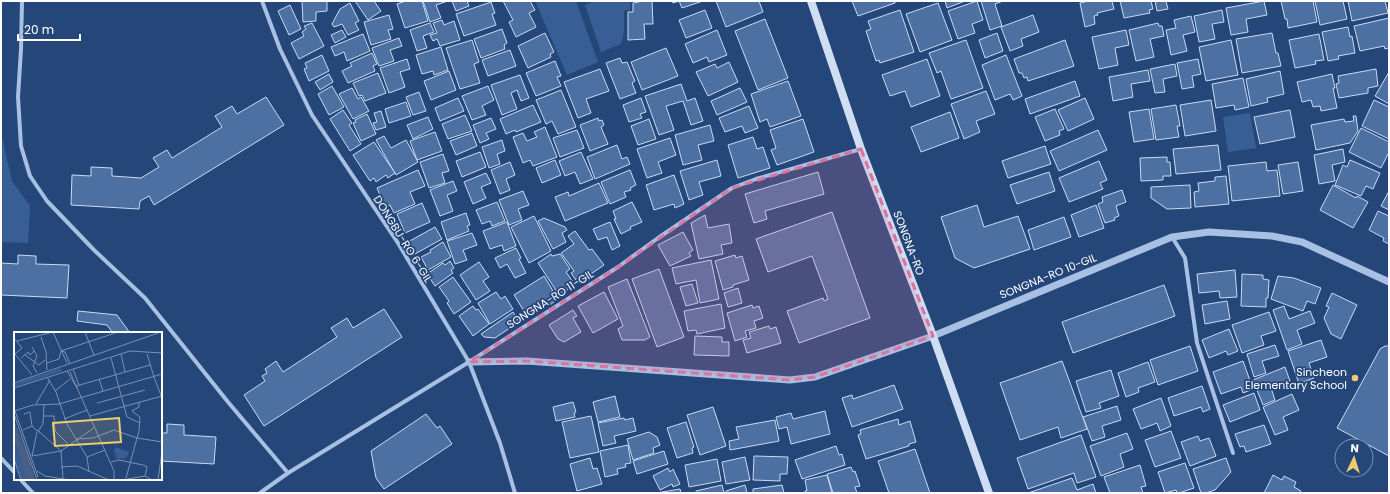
<svg xmlns="http://www.w3.org/2000/svg" width="1390" height="494" viewBox="0 0 1390 494" font-family="Poppins,sans-serif">
  <style>
    .green { fill: #385e96 }
    .building { fill: #4d70a2; stroke: #c9daf3 }
    .lines { fill: none; stroke-linecap: round; stroke-linejoin: round }
    .minor { stroke: #a7c0e3; stroke-width: 4 }
    .tertiary { stroke: #a7c0e3; stroke-width: 7 }
    .secondary { stroke: #d0def4; stroke-width: 8 }
    .marked { fill: #da749d; fill-opacity: 0.2; stroke: #da749d; stroke-width: 3; stroke-dasharray: 8 5; stroke-linejoin: round }
    .poi-dot { fill: #edcd6c; stroke: #254679; stroke-width: 1.5 }
    .labels { text-anchor: middle; dominant-baseline: central; stroke-width: 3.5; stroke-linejoin: round; paint-order: stroke }
    .street-label { font-size: 11px; fill: #fff; stroke: #254679 }
    .poi-label { font-size: 11px; fill: #fff; stroke: #254679; text-anchor: end }
    .inset-road { fill: none; stroke: #7c90af; stroke-width: 1 }
    .view { fill: #edcd6c; fill-opacity: 0.15; stroke: #edcd6c; stroke-width: 2 }
    .inset-edge { fill: none; stroke: #fff; stroke-width: 2 }
  </style>
  <rect width="100%" height="100%" fill="#254679"/>
  <g class="green">
    <path d="M535 1H576L598 62 567 75Z"/>
    <path d="M594 1H630V10L624 11V32L621 44 601 52 585 5Z"/>
    <path d="M1250 113 1256 148 1228 152 1223 117Z"/>
    <path d="M1 133 12 181 30 206 28 243 1 242Z"/>
  </g>
  <g class="building">
    <path d="M302 1H327V11L316 12V21L303 22Z"/>
    <path d="M355 1H374L381 11 368 20Z"/>
    <path d="M406 1H422L428 21 405 28 397 4Z"/>
    <path d="M423 1H448L436 5 441 18 430 22Z"/>
    <path d="M452 1H467L469 6 456 11Z"/>
    <path d="M503 1H530L535 10 529 13 536 27 516 37 509 22 513 20Z"/>
    <path d="M639 1H652L653 24H644L645 39 628 40V12H633V3L639 2Z"/>
    <path d="M672 1H703L682 8 679 1 673 3Z"/>
    <path d="M716 1H759L763 12 726 27Z"/>
    <path d="M852 1H895V3L858 16Z"/>
    <path d="M945 1H965L947 8Z"/>
    <path d="M977 1 983 20 972 24 975 33 958 39 948 11Z"/>
    <path d="M981 1H1003L995 4 1002 26 990 30Z"/>
    <path d="M1088 1H1112L1114 9 1097 13 1098 15 1094 16 1095 24 1085 27 1080 3Z"/>
    <path d="M1120 1H1151L1153 9 1149 10 1150 13 1124 18Z"/>
    <path d="M1155 1H1166L1168 9 1157 11Z"/>
    <path d="M1264 1 1267 15 1246 19 1248 32 1231 35 1226 8Z"/>
    <path d="M1281 1H1313L1317 22 1288 28 1287 19H1285Z"/>
    <path d="M1315 1H1343L1347 19 1320 25Z"/>
    <path d="M1348 1H1385L1388 13 1352 21Z"/>
    <path d="M491 2 495 13 492 14 496 25 464 36 456 14Z"/>
    <path d="M350 3 359 21 355 23 359 30 348 35 342 24 334 27 332 24 340 9Z"/>
    <path d="M938 3 952 40 920 52 906 14Z"/>
    <path d="M290 5 301 29 289 35 278 11Z"/>
    <path d="M705 10 712 28 686 38 679 20Z"/>
    <path d="M900 10 914 52 880 63 879 60 876 61 866 31 871 29 868 21Z"/>
    <path d="M1222 10 1224 22 1212 24 1215 39 1199 42 1194 16Z"/>
    <path d="M389 15 393 29 388 30 391 39 371 45 364 22Z"/>
    <path d="M1033 15 1039 32 1021 39 1023 46 1010 51 1001 27Z"/>
    <path d="M1191 16 1195 32 1183 35 1187 51 1171 55 1166 30 1176 28 1174 20Z"/>
    <path d="M1389 18V48L1385 49 1384 46 1360 51 1354 26Z"/>
    <path d="M765 19 788 78 758 90 735 31Z"/>
    <path d="M442 20 444 25 454 21 460 40 440 46 437 39 433 41 430 35 437 33 433 23Z"/>
    <path d="M312 23 324 46 299 59 291 43 304 36 302 32 306 29 304 26Z"/>
    <path d="M430 23 434 32 423 36 427 48 417 51 410 30Z"/>
    <path d="M1158 23 1159 26H1162L1164 36 1150 39 1154 57 1136 61 1129 30Z"/>
    <path d="M1348 27 1350 37 1352 36 1355 53 1338 56 1339 59 1328 61 1322 32Z"/>
    <path d="M502 29 507 43 504 45 505 49 481 58 474 39Z"/>
    <path d="M342 30 346 37 335 43 331 35Z"/>
    <path d="M717 30 727 55 709 62 707 57 693 63 685 44Z"/>
    <path d="M1126 30 1129 45 1115 48 1118 65 1099 69 1092 37Z"/>
    <path d="M545 33 554 52 550 54 551 57 528 68 518 46Z"/>
    <path d="M997 33 1003 51 985 58 979 40Z"/>
    <path d="M1272 33 1276 53H1278L1281 66 1242 73 1236 39Z"/>
    <path d="M363 34 370 51 347 61 344 52 335 56 331 47Z"/>
    <path d="M1319 34 1324 60 1315 61 1316 64 1295 68 1289 40Z"/>
    <path d="M399 38 402 46 390 50 394 61 379 66 372 48Z"/>
    <path d="M472 40 479 62 474 64 480 83 460 89 446 48Z"/>
    <path d="M966 40 983 88 951 99 941 71 937 73 929 53Z"/>
    <path d="M1065 40 1074 66 1028 81 1027 77 1024 78 1022 73H1019L1014 59Z"/>
    <path d="M1231 40 1238 75 1206 81 1199 47Z"/>
    <path d="M441 47 448 70 434 75 433 71 422 74 416 55Z"/>
    <path d="M666 48 678 76 642 90 631 62Z"/>
    <path d="M510 50 516 66 488 76 482 60Z"/>
    <path d="M372 53 377 64 373 66 375 71 348 83 342 71 352 66 350 63Z"/>
    <path d="M322 55 329 71 309 81 304 69 307 68 305 63Z"/>
    <path d="M1006 55 1022 96 1013 100 1010 94 995 100 982 65Z"/>
    <path d="M620 58 622 63 627 62 635 81 632 83 636 93 620 99 606 63Z"/>
    <path d="M407 59 410 69 400 72 405 87 389 93 380 68Z"/>
    <path d="M927 59 940 96 911 107 905 91 890 96 882 75Z"/>
    <path d="M1198 59 1201 74 1192 76 1194 87 1182 89 1177 63Z"/>
    <path d="M555 61 561 76 557 77 561 86 536 96 526 73Z"/>
    <path d="M729 62 738 82 708 96 696 72 715 64 717 68Z"/>
    <path d="M1175 64 1177 76 1163 79 1165 92 1155 93 1150 69Z"/>
    <path d="M600 69 609 91 586 99 591 113 578 118 564 82Z"/>
    <path d="M1376 69 1378 86 1368 88V93L1339 98 1336 84 1339 83 1338 76Z"/>
    <path d="M1148 70 1150 81 1131 84 1133 97 1113 101 1109 77Z"/>
    <path d="M449 71 456 90 431 100 424 81Z"/>
    <path d="M1280 71 1284 94 1267 98 1268 102 1251 106 1246 79Z"/>
    <path d="M1389 72V104L1375 96Z"/>
    <path d="M378 73 386 93 365 101 362 95 359 96 353 83Z"/>
    <path d="M329 74 333 82 320 90 315 82Z"/>
    <path d="M1332 74 1335 88H1333L1337 108 1321 111 1320 106 1313 107 1311 100 1302 102 1297 82Z"/>
    <path d="M520 75 529 98 521 101 517 90 511 93 517 109 502 115 491 85Z"/>
    <path d="M1243 78 1249 107 1235 110 1234 105 1216 108 1212 84Z"/>
    <path d="M788 81 801 116 770 127 767 119 760 122 751 94Z"/>
    <path d="M1075 81 1080 96 1030 114 1025 99Z"/>
    <path d="M681 84 687 101 695 98 703 121 691 125 683 101 666 106 674 130 659 135 645 96Z"/>
    <path d="M332 86 344 107 329 115 318 94Z"/>
    <path d="M488 86 494 100 482 106 486 115 472 120 462 96Z"/>
    <path d="M352 88 358 99 361 97 369 111 353 119 339 94Z"/>
    <path d="M740 88 747 102 717 115 711 101Z"/>
    <path d="M561 90 576 127 558 134 552 121 546 124 536 100Z"/>
    <path d="M986 91 995 114 976 121 980 132 964 139 951 104Z"/>
    <path d="M419 92 426 111 413 115 406 97Z"/>
    <path d="M266 97 284 125 154 205 149 196 140 201 139 209 71 205 72 175 91 176V167L112 168V176L141 178 159 167 153 158 167 150 172 158 222 127 215 116 232 106 237 114Z"/>
    <path d="M458 98 464 111 440 121 435 108Z"/>
    <path d="M641 98 646 112 640 114 642 118 629 122 623 105Z"/>
    <path d="M1085 98 1094 119 1068 131 1058 110Z"/>
    <path d="M1211 100 1216 131 1185 136 1180 105Z"/>
    <path d="M1374 100 1389 107V139L1362 126Z"/>
    <path d="M406 102 411 116 389 123 385 109Z"/>
    <path d="M533 105 541 122 516 132 515 130 506 134 500 119Z"/>
    <path d="M1176 105 1180 126H1177L1179 137 1156 140 1151 109Z"/>
    <path d="M749 106 758 128 745 133 742 126 725 132 719 118Z"/>
    <path d="M1055 109 1064 129 1059 131 1060 135 1045 141 1035 117Z"/>
    <path d="M1149 109 1154 139 1134 142 1129 112Z"/>
    <path d="M343 110 352 123 349 125 361 144 350 151 330 119Z"/>
    <path d="M1290 110 1295 137 1260 144 1254 117Z"/>
    <path d="M381 111 386 127 376 130 373 123 377 122 374 113Z"/>
    <path d="M950 112 959 138 921 152 911 127Z"/>
    <path d="M367 114 376 134 361 141 353 123 356 122 355 120Z"/>
    <path d="M465 115 472 131 448 139 442 124Z"/>
    <path d="M1353 116H1356L1358 131 1350 143 1316 150 1311 125 1344 119 1345 122 1354 121Z"/>
    <path d="M428 117 433 129 413 139 407 125Z"/>
    <path d="M491 118 496 129 486 133 489 139 480 143 473 125Z"/>
    <path d="M598 118 599 121 602 120 604 125 601 127 608 144 590 151 580 125Z"/>
    <path d="M649 119 656 139 638 145 631 126Z"/>
    <path d="M803 119 814 152 777 165 771 150 776 148 770 130Z"/>
    <path d="M710 125 714 141 698 145 702 160 683 165 675 135Z"/>
    <path d="M545 127 557 157 533 166 530 160 523 163 513 137 523 133 527 141 537 137 534 132Z"/>
    <path d="M1361 128 1389 142V152L1381 168 1349 152Z"/>
    <path d="M577 130 584 148 560 157 553 138Z"/>
    <path d="M1098 130 1107 150 1059 171 1050 151Z"/>
    <path d="M435 132 442 151 417 160 410 141Z"/>
    <path d="M472 133 477 146 456 155 450 141Z"/>
    <path d="M384 136 391 148 406 140 418 162 396 175 376 140Z"/>
    <path d="M753 137 757 149 763 147 770 168 738 178 728 145Z"/>
    <path d="M670 138 676 155 658 162 662 173 647 178 637 149Z"/>
    <path d="M502 140 505 151 497 154 500 164 489 168 482 147Z"/>
    <path d="M374 142 395 173 388 178 386 175 376 182 374 178 370 181 353 155Z"/>
    <path d="M617 145 622 159 627 157 630 164 595 179 587 157Z"/>
    <path d="M1218 145 1221 170 1176 174 1173 149Z"/>
    <path d="M1045 146 1051 164 1008 178 1002 161Z"/>
    <path d="M1343 149 1345 162 1332 165 1335 181 1319 184 1314 155Z"/>
    <path d="M480 152 486 167 462 177 456 161Z"/>
    <path d="M581 152 593 179 580 184 575 172 565 176 559 161Z"/>
    <path d="M443 154 449 171 442 173 445 183 429 188 420 162Z"/>
    <path d="M1167 157V162H1170L1171 176H1163V180L1141 181 1140 158Z"/>
    <path d="M555 160 561 175 542 183 536 168Z"/>
    <path d="M717 160 721 176 699 182 703 195 689 200 680 171Z"/>
    <path d="M1350 160 1380 173 1373 189 1366 186 1361 196 1335 185 1343 165 1347 167Z"/>
    <path d="M1099 161 1107 180 1100 183 1103 189 1069 202 1059 178Z"/>
    <path d="M510 162 515 175 506 179 510 190 500 194 491 170Z"/>
    <path d="M1266 162 1267 171 1277 170 1280 196 1232 201 1228 166Z"/>
    <path d="M1298 162 1303 191 1283 194 1278 165Z"/>
    <path d="M418 170 425 186 410 192 415 204 394 213 390 205 385 207 377 188Z"/>
    <path d="M630 170 636 185 630 188 631 190 624 192 626 197 610 204 601 182Z"/>
    <path d="M818 172 824 194 765 211 767 219 754 223 745 194Z"/>
    <path d="M1049 172 1055 191 1017 204 1010 185Z"/>
    <path d="M486 173 491 183 481 187 486 198 473 204 464 182Z"/>
    <path d="M674 175 684 204 675 208 674 204 654 210 646 185Z"/>
    <path d="M1226 176 1229 204 1195 207 1194 192 1199 191 1198 183 1215 181V177Z"/>
    <path d="M453 181 457 191 447 195 453 211 440 216 430 190Z"/>
    <path d="M599 183 608 203 565 221 555 197 568 192 569 196Z"/>
    <path d="M1190 185 1191 208 1167 209 1151 198V187Z"/>
    <path d="M1333 185 1356 198 1357 196 1368 202 1353 228 1320 210Z"/>
    <path d="M1122 190 1126 202 1116 206 1119 216 1114 218 1115 220 1105 223 1098 204 1103 202 1102 197Z"/>
    <path d="M523 191 529 205 518 209 522 220 509 225 499 200Z"/>
    <path d="M1389 191V210L1381 206Z"/>
    <path d="M497 202 505 221 492 226 490 221 482 224 476 210Z"/>
    <path d="M632 202 642 222 630 227 631 229 621 234 614 219H616L613 211Z"/>
    <path d="M422 203 430 222 405 233 397 214Z"/>
    <path d="M977 205 984 227 1018 216 1030 249 974 268 955 258 941 217Z"/>
    <path d="M1096 205 1104 228 1079 237 1071 215Z"/>
    <path d="M1378 211 1389 216V244L1383 241 1384 238 1369 230Z"/>
    <path d="M832 212 870 318 799 343 787 311 823 298 824 301 828 299 812 256 768 272 756 239Z"/>
    <path d="M466 213 470 225 467 226 469 231 447 240 441 222Z"/>
    <path d="M705 215 708 228 729 224 732 243 721 245 723 254 699 259 691 223Z"/>
    <path d="M534 216 551 251 529 263 511 227Z"/>
    <path d="M1064 217 1071 237 1034 250 1028 230Z"/>
    <path d="M544 218 565 227 567 230 562 233 566 242 553 249 538 221Z"/>
    <path d="M507 222 516 246 504 251 502 245 490 249 483 231Z"/>
    <path d="M610 222 620 246 612 250 607 237 598 240 593 229Z"/>
    <path d="M435 227 442 239 413 255 406 243Z"/>
    <path d="M575 231 589 250 592 249 604 265 578 283 571 273 574 271 561 253 574 244 568 236Z"/>
    <path d="M683 232 693 250 689 253 691 256 670 266 658 245Z"/>
    <path d="M472 233 477 245 463 250 467 260 455 264 447 241Z"/>
    <path d="M443 242 451 257 428 270 421 257 431 252 430 250Z"/>
    <path d="M516 248 521 258 519 259 526 273 515 278 507 264 500 268 495 258Z"/>
    <path d="M551 254 552 256 560 254 570 269 566 272 575 285 559 295 538 263Z"/>
    <path d="M18 255 36 256V264L69 265 67 298 1 295V263L18 264Z"/>
    <path d="M735 255 736 258 742 256 749 280 733 285V287L723 290 715 261Z"/>
    <path d="M711 260 719 299 700 303 696 280 676 284 672 268Z"/>
    <path d="M450 261 454 268 451 270 453 273 435 286 427 274 443 263 445 265Z"/>
    <path d="M479 262 489 277 483 281 490 291 476 300 460 275Z"/>
    <path d="M659 269 684 337 657 347 632 279Z"/>
    <path d="M1235 270 1237 297 1220 298 1219 291 1199 293 1197 274Z"/>
    <path d="M1242 274 1263 275V279L1269 280 1268 298H1266V307L1241 306Z"/>
    <path d="M544 276 553 291 551 292 556 300 550 305 548 302 527 316 514 295Z"/>
    <path d="M1278 276 1294 278 1321 288 1315 304 1307 301 1303 311 1271 299Z"/>
    <path d="M453 277 471 302 454 314 447 303 449 301 439 287Z"/>
    <path d="M627 279 650 337 645 340H622L618 329 623 326 608 287Z"/>
    <path d="M692 284 698 303 686 306 680 287Z"/>
    <path d="M1164 285 1175 316 1073 353 1062 322Z"/>
    <path d="M738 288 742 303 728 307 724 293Z"/>
    <path d="M496 292 501 299 505 296 513 309 490 324 478 303Z"/>
    <path d="M604 292 618 319 593 333 578 306Z"/>
    <path d="M1332 293 1357 305 1341 339 1331 334 1324 318 1329 307 1326 306Z"/>
    <path d="M1227 301 1230 319 1205 324 1202 305Z"/>
    <path d="M721 304 725 328 697 334 696 330 688 331 684 311Z"/>
    <path d="M752 305 753 308 759 306 763 318 754 321 756 328 745 331 747 337 735 341 727 313Z"/>
    <path d="M473 306 476 310 478 309 489 324 473 336 459 316Z"/>
    <path d="M1284 306 1289 319 1310 311 1315 323 1297 330 1302 344 1287 350 1273 310Z"/>
    <path d="M384 309 402 337 264 426 244 395 265 381 262 376 267 373 265 369 276 361 283 372 337 337 331 328 347 318 353 328Z"/>
    <path d="M573 310 577 316 573 318 581 332 564 342 558 339 549 325Z"/>
    <path d="M78 311 117 315 130 333H113L107 325 77 321Z"/>
    <path d="M513 312 519 322 495 338 484 337 481 334Z"/>
    <path d="M1269 312 1276 331 1261 336 1264 345 1242 353 1232 325Z"/>
    <path d="M769 326 770 329 776 327 781 343 747 353 743 340 751 338 749 332Z"/>
    <path d="M1229 329 1238 351 1228 355 1226 351 1209 358 1202 340Z"/>
    <path d="M695 336 722 337V342H729V356L694 355Z"/>
    <path d="M1321 340 1327 357 1309 363 1314 378 1299 384 1288 351Z"/>
    <path d="M1275 345 1279 356 1262 361 1266 373 1254 377 1247 354Z"/>
    <path d="M1190 346 1198 371 1158 385 1150 360Z"/>
    <path d="M1385 346H1389V456L1337 428 1380 349Z"/>
    <path d="M1062 361 1087 429 1061 438 1058 427 1020 440 1000 383Z"/>
    <path d="M1243 361 1253 389 1243 393 1241 387 1221 394 1213 372Z"/>
    <path d="M1148 362 1155 382 1138 388 1139 392 1126 397 1118 373Z"/>
    <path d="M1285 367 1290 381 1271 388 1275 400 1263 405 1253 380Z"/>
    <path d="M1111 370 1119 396 1099 403 1101 408 1086 412 1076 381Z"/>
    <path d="M894 385 903 409 852 427 842 398 852 395 853 399Z"/>
    <path d="M1202 386 1210 409 1203 412 1201 407 1174 416 1168 398Z"/>
    <path d="M1254 393 1260 410 1230 422 1223 405Z"/>
    <path d="M1292 394 1299 410 1283 417 1288 430 1275 435 1263 407Z"/>
    <path d="M615 396 620 417 598 422 593 402Z"/>
    <path d="M1161 398 1171 426 1160 431 1157 423 1141 429 1133 409Z"/>
    <path d="M573 402 576 412 574 413 575 417 556 421 553 407Z"/>
    <path d="M1117 406 1121 420 1102 426 1105 437 1092 441 1083 417Z"/>
    <path d="M713 407 726 446 700 455 687 415Z"/>
    <path d="M825 411 830 434 791 444 787 427 779 429 776 417 791 413 793 419Z"/>
    <path d="M426 414 437 428 440 426 452 444 384 489 376 478 371 451Z"/>
    <path d="M591 416 599 452 570 458 562 422Z"/>
    <path d="M624 418 625 420 633 418 636 431 614 436 616 443 603 446 598 423Z"/>
    <path d="M898 419 899 425 910 421 916 442 909 444V446L866 459 858 435 861 434 860 430Z"/>
    <path d="M775 420 779 441 730 450 729 441 739 439 736 427Z"/>
    <path d="M686 422 694 447 692 448 693 453 677 458 667 428Z"/>
    <path d="M167 424 184 425V435L216 437 214 464 161 461V433H167Z"/>
    <path d="M1264 425 1271 444 1246 452 1244 446 1240 447 1235 434Z"/>
    <path d="M1171 431 1181 458 1155 467 1145 440Z"/>
    <path d="M649 432 657 437 660 445 653 448 654 453 633 460 627 439Z"/>
    <path d="M1127 433 1133 449 1120 454 1124 467 1101 476 1090 446Z"/>
    <path d="M1081 435 1096 477 1077 483 1074 473 1028 489 1017 458Z"/>
    <path d="M1198 436 1200 441 1209 438 1216 456 1190 466 1181 442Z"/>
    <path d="M628 445 631 463 625 464 626 467 617 469 618 474 605 477 600 451Z"/>
    <path d="M836 446 839 455 842 454 845 465 802 479 795 460Z"/>
    <path d="M915 449 930 493H889L878 461Z"/>
    <path d="M664 451 668 464 637 474 633 461Z"/>
    <path d="M754 456 788 457 787 474H780V481L753 480Z"/>
    <path d="M745 457 750 480 726 484 722 462Z"/>
    <path d="M590 458 593 469 597 468 602 484 577 491 570 464Z"/>
    <path d="M1226 458 1231 472 1215 490 1206 493H1201L1193 469Z"/>
    <path d="M717 459 721 481 689 487 685 465Z"/>
    <path d="M1185 463 1194 488 1179 493H1177L1176 490 1165 493 1158 472Z"/>
    <path d="M1140 465 1146 486 1141 487 1143 493H1110L1104 477Z"/>
    <path d="M851 467 853 472 855 471 860 486 855 487 857 493H833L827 474Z"/>
    <path d="M668 468 670 472 673 469 680 484 673 487 672 484 660 490 653 476Z"/>
    <path d="M827 475 832 493H805V491H807L805 480Z"/>
    <path d="M1273 475 1282 480 1284 476 1296 482 1294 487 1301 491 1300 493H1264Z"/>
    <path d="M1072 478 1077 490 1093 484 1096 493H1028Z"/>
    <path d="M722 485 724 493H696V491Z"/>
    <path d="M745 485 747 493H726V491Z"/>
    <path d="M782 485 784 493H753V489Z"/>
    <path d="M680 489 681 493H656Z"/>
  </g>
  <g class="lines">
    <g class="minor">
      <path d="M22 1 21 49 18 97 21 146 30 176 47 201 94 250 145 298 228 402 288 473"/>
      <path d="M262 1 280 49 312 115 398 243 469 362 500 443 515 493"/>
      <path d="M1172 237 1185 258 1197 343 1233 453"/>
      <path d="M1 458 15 473"/>
      <path d="M20 479 33 493"/>
      <path d="M260 493 288 473 469 362 618 267 658 238 732 188 756 179 861 149"/>
    </g>
    <path class="tertiary" d="M469 362 527 361 790 380 815 377 933 336 1172 237 1209 232 1272 236 1302 242 1389 282"/>
    <path class="secondary" d="M811 1 861 149 933 336 989 493"/>
  </g>
  <path class="marked" d="M861 149 933 336 815 377 790 380 527 361 469 362 618 267 732 188Z"/>
  <circle class="poi-dot" cx="1355" cy="378" r="4"/>
  <g class="labels">
    <g class="street-label">
      <text transform="translate(403 239) rotate(58)">DONGBU-RO 6-GIL</text>
      <text transform="translate(909 243) rotate(69)">SONGNA-RO</text>
      <text transform="translate(1048 276) rotate(-22)">SONGNA-RO 10-GIL</text>
      <text transform="translate(550 299) rotate(-32)">SONGNA-RO 11-GIL</text>
    </g>
    <g class="poi-label">
      <text x="1347" y="372">Sincheon<tspan x="1347" dy="13">Elementary School</tspan></text>
    </g>
  </g>
  <g transform="translate(14 332)">
    <rect width="148" height="148" fill="#254679"/>
    <path d="M47 36 48 39 0 55V52ZM0 111 9 134 13 148H7L0 125ZM102 115 115 120 112 126 103 127 100 118Z" fill="#385e96"/>
    <path d="M0 89 15 126 21 148H13L0 109Z" fill="#476085"/>
    <path class="inset-road" d="M39 0 53 31M71 0 80 23M27 5 32 20 33 38M0 6 8 16 1 22 18 43M3 9 39 0M18 15 23 24 19 34 23 41M47 19 104 0M107 22 111 40M133 22 140 45M11 23 25 33 31 28M7 26 14 20 16 23 20 19M97 26 113 85 126 91M33 31 45 27 47 19 51 20 56 32M59 37 65 53M53 39 63 56M56 40 100 139V148M33 45 42 60 53 92 73 125 75 140M140 45 148 66M85 47 89 59M0 51 147 0M62 54 136 33M0 56 116 19 148 21M41 59 56 47M83 71 131 58M22 72 36 48M0 79 19 73 45 72 148 42M1 79 24 145M0 82 23 148M10 82 16 80 18 94M30 84H40L41 99 54 112M76 84 148 64M50 87 73 78M9 98 18 94 23 99M25 98 29 92 30 73M23 100 18 124 47 119 81 95M26 100 23 98 47 119M63 107 79 106 100 98 123 106 148 110M47 119 49 147M73 125 91 118M0 127 7 148M97 130 105 128 129 133 133 135 131 144M47 135 63 134 95 148M23 139 31 144 56 148M112 146 125 99 126 85 118 79 125 75V70M108 148 131 144 138 148M144 148 148 120"/>
    <path class="view" d="M105 86 107 110 41 114 39 91Z"/>
    <rect width="148" height="148" class="inset-edge"/>
  </g>
  <rect width="1390" height="494" fill="none" stroke="#ffffff" stroke-width="4"/>
  <g transform="translate(1354 458) rotate(4)"><circle r="19" fill="#254679" stroke="#7c90af"/>
  <path d="M0-3L7 15L0 10L-7 15Z" fill="#edcd6c"/>
  <text y="-6" font-size="11" font-weight="bold" text-anchor="middle" fill="#ffffff">N</text>
  </g>
  <path d="M18 34v6h62v-6" fill="none" stroke="#ffffff" stroke-width="2"/>
  <text x="24" y="34" font-size="12" fill="#ffffff" stroke="#254679" stroke-width="3" paint-order="stroke">20 m</text>
</svg>
